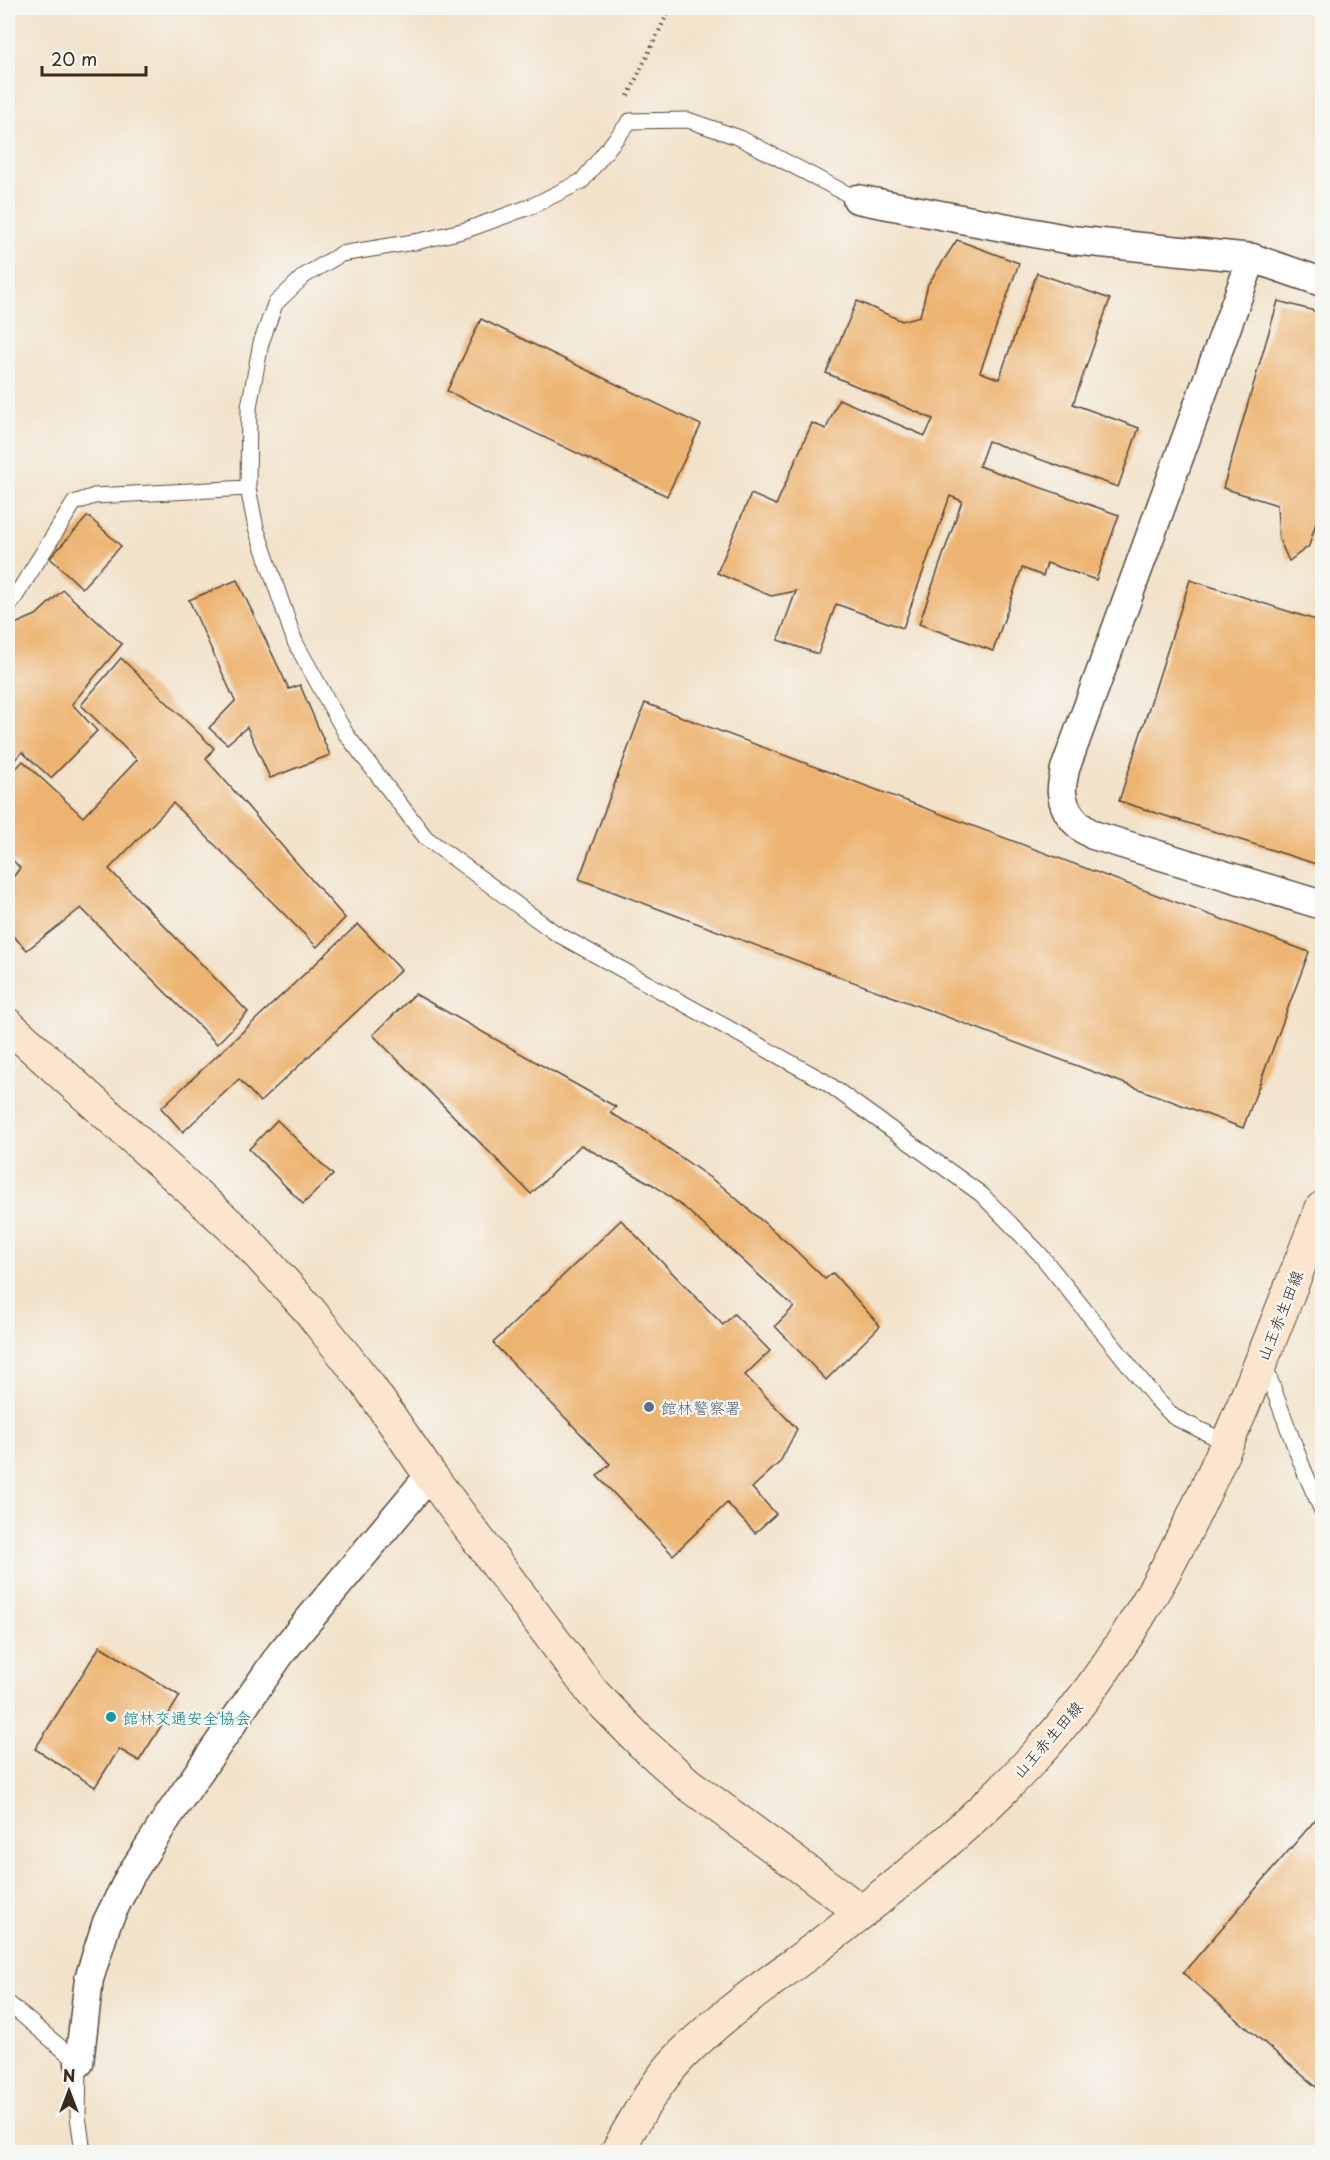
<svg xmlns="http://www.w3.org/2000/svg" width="1330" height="2160" viewBox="0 0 1330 2160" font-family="'Playpen Sans','Klee One',sans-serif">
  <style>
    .building { fill: #edb36f }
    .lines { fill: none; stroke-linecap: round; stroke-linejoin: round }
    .lane-casing { stroke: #564638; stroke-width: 17 }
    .street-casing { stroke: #564638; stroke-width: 31 }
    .secondary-casing { stroke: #564638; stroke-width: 35 }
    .path { stroke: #564638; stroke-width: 4; stroke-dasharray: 1.5 4.5; stroke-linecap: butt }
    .lane { stroke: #fff; stroke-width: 15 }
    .street { stroke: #fff; stroke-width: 28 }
    .secondary { stroke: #fbe5cf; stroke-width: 33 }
    .service-dot { fill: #5c6f8a; stroke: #f6f6f2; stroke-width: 2 }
    .culture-dot { fill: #0f9aa8; stroke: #f6f6f2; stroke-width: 2 }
    .labels { text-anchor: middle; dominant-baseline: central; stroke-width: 4.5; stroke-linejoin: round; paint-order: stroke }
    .street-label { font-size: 16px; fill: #3b2a1e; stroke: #f6f6f2 }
    .service-label { font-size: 16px; fill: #4e5e75; stroke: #f6f6f2; text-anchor: start }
    .culture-label { font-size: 16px; fill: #0d838f; stroke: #f6f6f2; text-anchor: start }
  </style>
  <rect width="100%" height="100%" fill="#f6f6f2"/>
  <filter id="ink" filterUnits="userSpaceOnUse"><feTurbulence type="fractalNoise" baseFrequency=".0167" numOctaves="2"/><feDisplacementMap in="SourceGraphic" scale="12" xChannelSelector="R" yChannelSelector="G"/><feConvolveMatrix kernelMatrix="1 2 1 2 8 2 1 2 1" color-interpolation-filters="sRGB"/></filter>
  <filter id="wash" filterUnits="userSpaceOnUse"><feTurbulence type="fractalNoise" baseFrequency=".008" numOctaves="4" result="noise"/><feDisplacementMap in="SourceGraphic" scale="24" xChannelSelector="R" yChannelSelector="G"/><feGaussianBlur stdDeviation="1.35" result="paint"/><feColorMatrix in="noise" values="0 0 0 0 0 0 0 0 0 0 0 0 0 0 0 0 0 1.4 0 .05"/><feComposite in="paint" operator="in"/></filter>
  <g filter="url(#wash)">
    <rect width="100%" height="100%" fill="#f2e2c9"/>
    <g id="blocks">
      <g class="building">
        <path d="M957 240 1019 263 980 372 999 379 1037 273 1110 299 1073 404 1139 428 1118 487 988 441 979 466 1119 515 1096 580 1047 563 1043 576 1022 568 993 651 919 624 962 501 950 496 903 628 836 604 818 654 778 640 796 591 771 596 717 573 751 494 776 505 812 423 826 429 839 399 925 436 933 419 826 373 857 301 902 321 920 316 928 284Z"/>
        <path d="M1278 301 1322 313V503L1309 546 1289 561 1279 539 1277 505 1223 488Z"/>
        <path d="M481 319 701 425 667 496 447 391Z"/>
        <path d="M88 516 121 546 82 588 50 558Z"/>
        <path d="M237 580 289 689 300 685 330 755 270 778 247 727 227 744 209 728 235 701 189 600Z"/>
        <path d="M1190 580 1322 622V866L1119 801Z"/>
        <path d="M63 590 122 644 72 704 97 731 51 778 22 752 8 767V627L36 615Z"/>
        <path d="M121 658 214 748 206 759 345 918 317 947 173 803 109 869 248 1012 217 1044 81 908 27 950 8 931V884L20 868 8 855V777L23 761 83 817 137 760 81 705Z"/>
        <path d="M645 703 1309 952 1243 1128 579 879Z"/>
        <path d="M358 924 401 970 260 1102 239 1079 183 1132 161 1108Z"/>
        <path d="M415 994 616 1107 610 1113 642 1130 723 1187 791 1246 825 1279 833 1273 880 1326 826 1380 775 1326 794 1307 686 1209 655 1186 581 1145 531 1194 373 1035Z"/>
        <path d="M277 1120 333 1175 303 1204 249 1149Z"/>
        <path d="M621 1220 723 1325 734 1314 770 1351 745 1375 797 1429 780 1462 752 1488 776 1514 755 1533 727 1503 673 1555 597 1476 610 1464 493 1343Z"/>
        <path d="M100 1646 180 1696 139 1761 119 1749 95 1787 35 1749Z"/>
        <path d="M1322 1812V2092L1183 1973Z"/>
      </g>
    </g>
  </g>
  <g filter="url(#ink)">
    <use href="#blocks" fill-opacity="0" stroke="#564638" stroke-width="1.5"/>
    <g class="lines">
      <defs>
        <g id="lane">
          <path d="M248 488 256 528 295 642 346 734 426 838 554 932 824 1081 981 1194 1039 1253 1157 1400 1174 1417 1227 1443"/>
          <path d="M8 608 74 503 94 496 248 488 249 407 261 343 275 304 304 276 341 254 420 241 466 230 532 206 582 181 630 121 688 120 740 138 857 199"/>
          <path d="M1264 1364 1303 1468 1322 1511"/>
          <path d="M8 2003 79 2063 78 2116 83 2152"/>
        </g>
        <g id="street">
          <path d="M857 199 1071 240 1252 258 1322 282"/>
          <path d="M1252 258 1065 769C1064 776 1061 786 1062 793 1064 813 1077 826 1093 835L1322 905"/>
          <path d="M79 2063 89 1979 107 1922 130 1876 169 1815 281 1653 430 1475"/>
        </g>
        <g id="secondary">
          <path d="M8 1025 242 1236 309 1310 368 1385 430 1475 593 1693 642 1743 688 1784 862 1912"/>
          <path d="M617 2152C635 2120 654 2084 680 2057 721 2015 770 1982 817 1947 890 1891 963 1832 1027 1765 1174 1610 1244 1403 1322 1208"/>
        </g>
      </defs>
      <use href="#lane" class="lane-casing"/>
      <use href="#street" class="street-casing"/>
      <use href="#secondary" class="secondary-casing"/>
      <path class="path" d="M628 96 670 8"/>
      <use href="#lane" class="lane"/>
      <use href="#street" class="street"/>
      <use href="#secondary" class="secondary"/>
    </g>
  </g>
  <circle class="service-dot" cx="649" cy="1407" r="6"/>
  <circle class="culture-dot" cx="111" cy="1717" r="6"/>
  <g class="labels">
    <g class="street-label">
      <text transform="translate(1279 1315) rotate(-68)">山王赤生田線</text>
      <text transform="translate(1047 1739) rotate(-49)">山王赤生田線</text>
    </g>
    <g class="service-label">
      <text x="661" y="1407">館林警察署</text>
    </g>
    <g class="culture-label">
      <text x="123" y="1717">館林交通安全協会</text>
    </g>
  </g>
  <rect width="1330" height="2160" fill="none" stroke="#f6f6f2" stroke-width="30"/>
  <g transform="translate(69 2091)" stroke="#f6f6f2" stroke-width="4.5" paint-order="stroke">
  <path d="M0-4.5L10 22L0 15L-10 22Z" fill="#3b2a1e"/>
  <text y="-9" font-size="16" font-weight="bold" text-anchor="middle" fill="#3b2a1e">N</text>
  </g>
  <path d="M42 66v9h104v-9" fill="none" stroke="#3b2a1e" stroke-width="3"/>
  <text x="51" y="66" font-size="18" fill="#3b2a1e" stroke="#f6f6f2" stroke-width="4.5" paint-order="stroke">20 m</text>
</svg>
